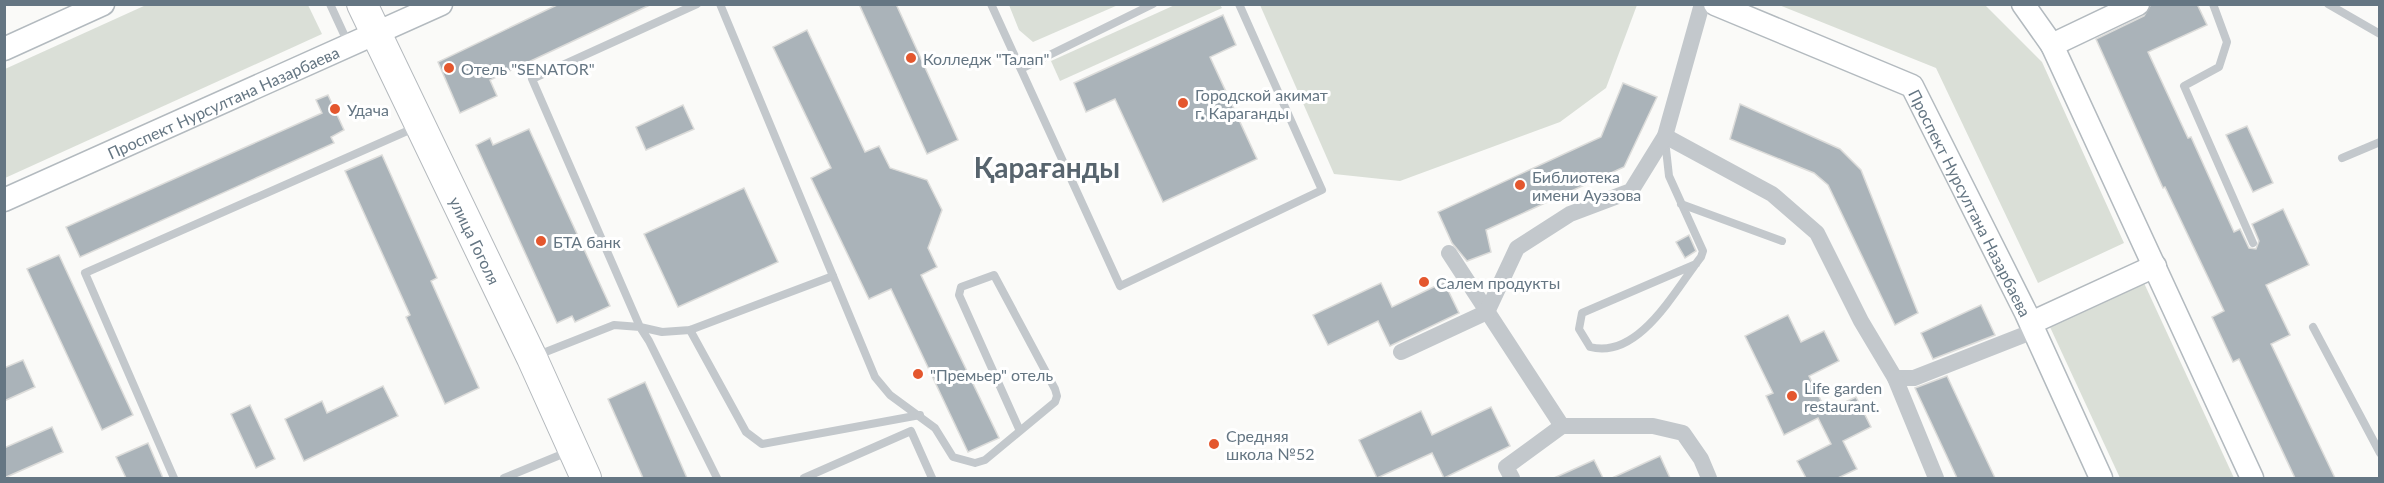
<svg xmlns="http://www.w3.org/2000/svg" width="2384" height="483" viewBox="0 0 2384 483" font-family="Lato,sans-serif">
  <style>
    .green { fill: #dadfd7 }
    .building { fill: #aab3b9; stroke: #dcdcda; stroke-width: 1.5 }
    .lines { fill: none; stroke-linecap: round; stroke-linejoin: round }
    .secondary-casing { stroke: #b3babf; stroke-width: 25 }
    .highway-casing { stroke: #b4b9bd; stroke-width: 32 }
    .lane { stroke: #c3c8cc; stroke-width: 8 }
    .street { stroke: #c3c8cc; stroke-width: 16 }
    .secondary { stroke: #fff; stroke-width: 22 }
    .highway { stroke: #fff; stroke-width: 30 }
    .poi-dot { fill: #e4572e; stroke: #fff; stroke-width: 2 }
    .labels { text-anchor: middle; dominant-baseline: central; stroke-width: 6; stroke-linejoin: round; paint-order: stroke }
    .poi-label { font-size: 16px; fill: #657683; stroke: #fff; text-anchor: start }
    .street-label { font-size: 16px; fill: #657683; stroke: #fff }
    .town-label { font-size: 28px; font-weight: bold; fill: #57646e; stroke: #fff }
  </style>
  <rect width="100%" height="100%" fill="#fafaf8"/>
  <g class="green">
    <path d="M1177 4 1220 5 1222 8 1060 81 1051 61Z"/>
    <path d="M146 5H308L322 34 5 178V69Z"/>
    <path d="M1009 5H1118L1033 42 1019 30Z"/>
    <path d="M1260 5H1637L1606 88 1560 122 1400 181 1334 174Z"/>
    <path d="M1779 5H1985L2042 62 2124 243 2038 283 1936 68Z"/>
    <path d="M2144 283 2234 478H2120L2050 327Z"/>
  </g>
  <g class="building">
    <path d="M559 4H652L490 80 497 96 460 113 438 62Z"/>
    <path d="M859 4H896L958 140 927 154Z"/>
    <path d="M2151 4H2197L2207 25 2148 52 2188 138 2191 137 2234 232 2240 229 2249 248 2256 249 2259 241 2252 224 2283 209 2309 265 2266 285 2290 335 2271 344 2335 478H2295L2239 359 2233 362 2212 317 2224 311 2165 187 2163 188 2096 39 2144 16Z"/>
    <path d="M1223 15 1236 45 1210 57 1257 159 1163 202 1115 99 1086 112 1074 83Z"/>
    <path d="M807 30 865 152 879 146 890 168 927 180 942 210 928 248 937 267 921 275 999 438 968 452 891 289 869 299 811 178 831 168 773 47Z"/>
    <path d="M1623 83 1657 97 1624 167 1486 230 1491 252 1467 261 1452 243 1438 212 1601 137Z"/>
    <path d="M328 95 344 130 331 137 334 143 80 257 66 227 322 113 316 100Z"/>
    <path d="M1740 104 1840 149 1861 170 1918 313 1895 325 1828 185 1814 173 1730 139Z"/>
    <path d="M683 105 694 129 646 150 636 127Z"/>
    <path d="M2247 126 2273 183 2253 192 2226 135Z"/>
    <path d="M529 129 610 306 575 322 572 316 557 323 476 145 490 138 493 145Z"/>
    <path d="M382 155 437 278 431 281 479 388 445 404 406 317 410 315 345 171Z"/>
    <path d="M744 188 778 262 678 307 644 234Z"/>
    <path d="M1689 235 1696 251 1685 258 1676 242Z"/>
    <path d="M59 255 133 415 102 430 27 269Z"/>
    <path d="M1444 282 1459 313 1390 346 1378 321 1328 345 1313 315 1381 283 1392 307Z"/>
    <path d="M1981 305 1995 335 1933 359 1921 333Z"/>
    <path d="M1788 315 1801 342 1824 331 1839 361 1809 376 1826 411 1856 397 1871 427 1843 441 1857 469 1838 478H1806L1797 461 1831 444 1818 418 1784 435 1766 396 1773 393 1745 336Z"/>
    <path d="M23 360 35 387 4 401V368Z"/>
    <path d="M1947 376 1995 478H1957L1915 388Z"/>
    <path d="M645 382 687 478H643L608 399Z"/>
    <path d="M383 386 398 416 304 461 285 419 322 401 327 413Z"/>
    <path d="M250 405 275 459 256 468 231 414Z"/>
    <path d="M1491 407 1510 446 1444 478 1432 453 1377 478 1359 440 1421 411 1432 435Z"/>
    <path d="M52 427 63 452 4 478V448Z"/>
    <path d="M148 443 163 478H126L116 457Z"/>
    <path d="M1660 456 1670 478H1612Z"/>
    <path d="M1594 460 1603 478H1554Z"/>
  </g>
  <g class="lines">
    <defs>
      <g id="secondary">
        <path id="s1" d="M1715 4 1912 86 2026 313 2101 478"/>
        <path d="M2023 4 2052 45 2252 478"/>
        <path d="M2052 45 2138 4"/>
        <path d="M4 49 103 4"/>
        <path id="s2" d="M4 200 441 4"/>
        <path d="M2031 323 2155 266"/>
      </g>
      <g id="highway">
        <path id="s3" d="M362 4 532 358 586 478"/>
      </g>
    </defs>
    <use href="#secondary" class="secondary-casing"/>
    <use href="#highway" class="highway-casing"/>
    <g class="lane">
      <path d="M330 4 348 43"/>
      <path d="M697 4 532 79 640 327 662 332 690 330 833 276"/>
      <path d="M720 4 875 377 890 395 935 428 953 457 975 463 985 460 1055 402 1057 396 1055 389 994 275 961 287 959 295 1020 431"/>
      <path d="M991 4 1120 286 1322 190 1239 4"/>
      <path d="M2213 4 2227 42 2219 67 2184 86 2253 243"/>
      <path d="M2328 4 2380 34"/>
      <path d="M1021 69 1153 4"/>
      <path d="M1665 140 1669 176 1703 251 1701 257C1675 290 1639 360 1590 347L1579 329 1582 313 1696 264"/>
      <path d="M2342 158 2380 142"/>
      <path d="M1681 204 1782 241"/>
      <path d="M2313 327 2380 453"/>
      <path d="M690 330 746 432 762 444 920 415"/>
      <path d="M538 355 614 325 640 327 649 341 717 478"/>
      <path d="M174 478 85 273 414 128"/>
      <path d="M504 478 570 451"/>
      <path d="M804 478 911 431 932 478"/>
    </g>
    <g class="street">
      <path d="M1665 136 1772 194 1817 233 1861 321 1895 378H1914L2034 331"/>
      <path d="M1449 253 1562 426 1506 467 1512 478"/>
      <path d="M1401 352 1487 312 1517 248 1570 214 1631 191 1665 136 1702 4"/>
      <path d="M1895 378 1936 478"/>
      <path d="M1562 426H1653L1683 433 1701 459 1709 478"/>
    </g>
    <use href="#secondary" class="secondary"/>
    <use href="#highway" class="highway"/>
  </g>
  <g class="poi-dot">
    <circle cx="911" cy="58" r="6"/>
    <circle cx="449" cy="68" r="6"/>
    <circle cx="1183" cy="103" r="6"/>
    <circle cx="335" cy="109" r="6"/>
    <circle cx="1520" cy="185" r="6"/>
    <circle cx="541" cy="241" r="6"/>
    <circle cx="1424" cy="282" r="6"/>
    <circle cx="918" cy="374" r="6"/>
    <circle cx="1792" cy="396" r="6"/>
    <circle cx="1214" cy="444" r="6"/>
  </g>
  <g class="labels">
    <g class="poi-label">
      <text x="923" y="58">Колледж "Талап"</text>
      <text x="461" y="68">Отель "SENATOR"</text>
      <text x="1195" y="94">Городской акимат<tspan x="1195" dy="18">г. Караганды</tspan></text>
      <text x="347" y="109">Удача</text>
      <text x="1532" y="176">Библиотека<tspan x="1532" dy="18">имени Ауэзова</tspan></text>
      <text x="553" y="241">БТА банк</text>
      <text x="1436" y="282">Салем продукты</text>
      <text x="930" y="374">"Премьер" отель</text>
      <text x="1804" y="387">Life garden<tspan x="1804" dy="18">restaurant.</tspan></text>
      <text x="1226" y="435">Средняя<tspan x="1226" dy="18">школа №52</tspan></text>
    </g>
    <g class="street-label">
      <text stroke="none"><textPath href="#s2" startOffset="240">Проспект Нурсултана Назарбаева</textPath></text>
      <text stroke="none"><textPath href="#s1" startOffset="344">Проспект Нурсултана Назарбаева</textPath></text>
      <text stroke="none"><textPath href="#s3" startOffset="262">улица Гоголя</textPath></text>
    </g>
    <g class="town-label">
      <text x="1047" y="167">Қарағанды</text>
    </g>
  </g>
  <rect width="2384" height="483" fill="none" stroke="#657683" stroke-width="12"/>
</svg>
